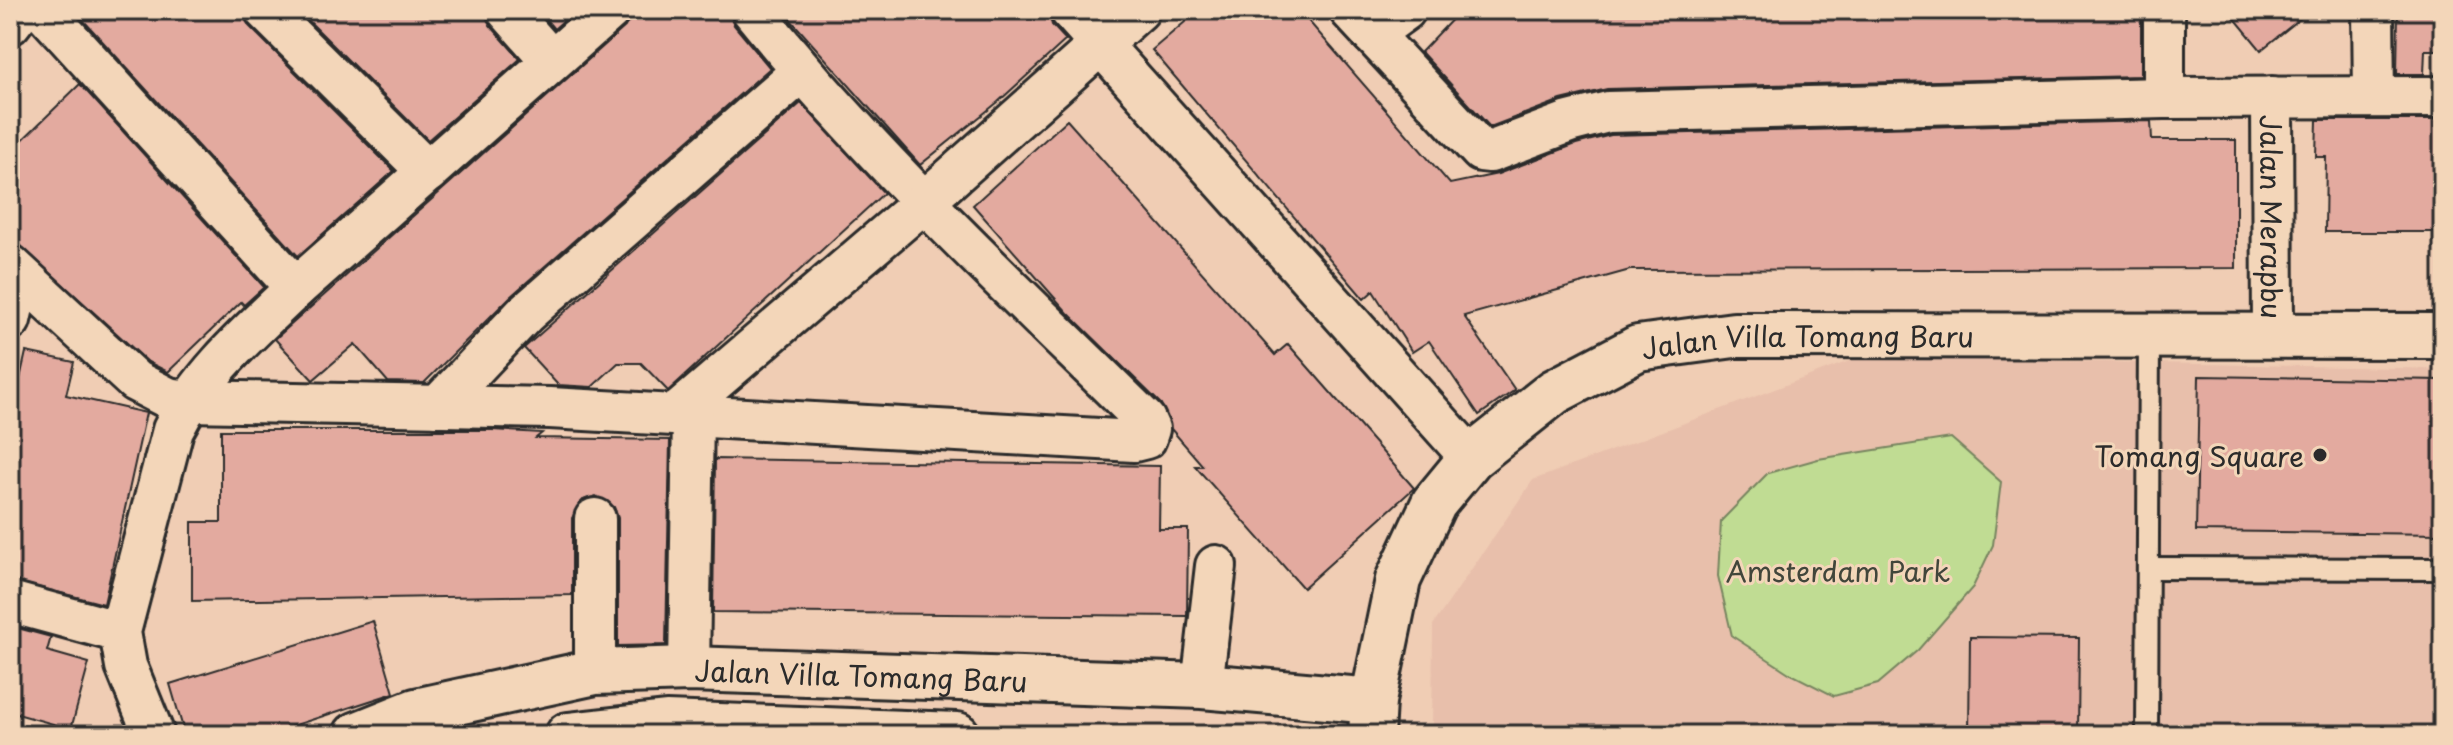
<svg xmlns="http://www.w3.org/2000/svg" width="2453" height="745" viewBox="0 0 2453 745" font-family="'Playpen Sans',sans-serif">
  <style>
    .built { fill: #e8bfab }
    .green { fill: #c0dc93; stroke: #76845f; stroke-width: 2 }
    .building { fill: #e3aa9f; stroke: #2b2b2b; stroke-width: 2 }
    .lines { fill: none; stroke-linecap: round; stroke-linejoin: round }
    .service-casing { stroke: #2b2b2b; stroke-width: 26 }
    .minor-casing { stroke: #2b2b2b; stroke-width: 46 }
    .tertiary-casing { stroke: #2b2b2b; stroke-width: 50 }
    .service { stroke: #f3d6b9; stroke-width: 20 }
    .minor { stroke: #f3d6b9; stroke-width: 40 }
    .tertiary { stroke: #f3d6b9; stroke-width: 44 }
    .poi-dot { fill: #2b2b2b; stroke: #f3d6b9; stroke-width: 3 }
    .labels { text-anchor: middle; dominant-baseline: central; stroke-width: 6; stroke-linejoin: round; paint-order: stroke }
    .street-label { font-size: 28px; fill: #2b2b2b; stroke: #f3d6b9 }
    .poi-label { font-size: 28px; fill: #2b2b2b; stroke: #f3d6b9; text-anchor: end }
    .park-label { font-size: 28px; fill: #41463b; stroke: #f3d6b9 }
  </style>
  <rect width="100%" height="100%" fill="#f0cdb4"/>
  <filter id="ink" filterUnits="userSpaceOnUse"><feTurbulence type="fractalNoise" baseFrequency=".0125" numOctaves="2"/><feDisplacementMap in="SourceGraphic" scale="16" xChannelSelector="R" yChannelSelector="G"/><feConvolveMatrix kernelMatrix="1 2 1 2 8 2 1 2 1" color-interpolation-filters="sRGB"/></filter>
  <g filter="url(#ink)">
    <path class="built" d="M1860 357 2443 369V735H1432L1433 625 1533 480Z"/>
    <path class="green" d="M1951 438 2001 482 1993 545 1973 587 1918 650 1878 684 1834 696 1789 673 1732 636 1718 576 1721 521 1768 473 1818 459Z"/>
    <g class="building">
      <path d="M74 10H243L249 26 394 171 298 256Z"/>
      <path d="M298 10H485L490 25 520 59 428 140Z"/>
      <path d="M538 10H575L554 29Z"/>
      <path d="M632 10H730L734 25 770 68 510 297 424 383 388 382 355 344 313 380 275 339 625 27Z"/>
      <path d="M782 10H1048L1052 25 1066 40 998 102 920 165Z"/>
      <path d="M1199 10H1299L1450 184 1498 174 1576 144 1611 135 2151 121 2152 140H2236V268L1630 270 1464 316 1515 390 1479 415 1429 341 1412 352 1373 291 1364 299 1152 50Z"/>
      <path d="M1461 10H2141V76L1607 89 1561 100 1490 127 1421 52Z"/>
      <path d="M2228 10H2311L2261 50Z"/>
      <path d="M2398 10H2443L2442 50H2425L2424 74H2397Z"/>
      <path d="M80 84 264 287 244 305 241 302 168 372 148 362 10 236V152Z"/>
      <path d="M801 103 884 193 668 391 641 363H618L592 387 558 385 524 348Z"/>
      <path d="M1067 120 1275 355 1288 344 1414 488 1303 588 1195 466H1203L1171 429 1161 404 1068 313 973 205Z"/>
      <path d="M2317 120H2443V232H2325L2326 157H2316Z"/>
      <path d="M26 352 74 362 66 395 146 413 104 604 10 580V423Z"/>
      <path d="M2199 376 2443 380V534L2196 531Z"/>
      <path d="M221 430H492L542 433 536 438 670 440 666 645 618 646V518L614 507 596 496 583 500 572 518V595L192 601V522H221Z"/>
      <path d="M715 459 1160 466 1159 529H1188L1187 616 713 612Z"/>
      <path d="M373 621 394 693 265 735H185L170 684Z"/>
      <path d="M10 626 51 637 47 651 89 663 71 729 10 712Z"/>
      <path d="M1970 637 2079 638 2078 735H1969Z"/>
    </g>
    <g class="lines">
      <defs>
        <g id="service">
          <path d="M2148 568 2443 569"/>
          <path d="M2147 735 2149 336"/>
        </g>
        <g id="minor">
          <path d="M43 10 296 288"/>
          <path d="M265 10 428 172"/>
          <path d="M507 10 551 60"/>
          <path d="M1070 10 1471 458"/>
          <path d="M1350 10 1481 151 1490 152 1569 122 1608 112 2164 98 2443 97"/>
          <path d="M2164 10V98"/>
          <path d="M2373 10 2374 97"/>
          <path d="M10 24 21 10"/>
          <path d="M1372 34 1405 10"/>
          <path id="s1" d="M2272 97 2273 336"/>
          <path d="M10 265 135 381 168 398 188 401 550 408 1134 441 1146 438 1149 429 1145 420C1010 287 871 158 752 10"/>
          <path d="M10 320 20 276"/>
          <path d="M438 406 525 314 801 72"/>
          <path d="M675 415 924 202 1139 10"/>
          <path d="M595 519V672"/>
          <path d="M10 602 120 632"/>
          <path d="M689 669 693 415"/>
          <path d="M1202 686 1216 566"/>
          <path d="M154 735 126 666 120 632 173 430C201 374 251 331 296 288L610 10"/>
        </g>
        <g id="tertiary">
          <path id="s2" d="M356 735 416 711 595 672 689 669 1202 686 1373 701"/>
          <path d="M568 735 666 724 957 735"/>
          <path id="s3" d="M1371 735 1373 701 1398 580 1434 503 1471 458 1554 392 1638 348 1734 335 2443 336"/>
        </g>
      </defs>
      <use href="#service" class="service-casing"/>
      <use href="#minor" class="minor-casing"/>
      <use href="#tertiary" class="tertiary-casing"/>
      <use href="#service" class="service"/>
      <use href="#minor" class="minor"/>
      <use href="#tertiary" class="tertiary"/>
    </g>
  </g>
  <circle class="poi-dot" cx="2320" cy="455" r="8"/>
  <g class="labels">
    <g class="street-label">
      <text stroke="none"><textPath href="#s1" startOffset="120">Jalan Merapbu</textPath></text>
      <text stroke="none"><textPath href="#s3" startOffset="672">Jalan Villa Tomang Baru</textPath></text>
      <text stroke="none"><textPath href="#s2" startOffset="514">Jalan Villa Tomang Baru</textPath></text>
    </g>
    <g class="poi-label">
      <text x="2304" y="455">Tomang Square</text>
    </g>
    <g class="park-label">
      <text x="1838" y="570">Amsterdam Park</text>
    </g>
  </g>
  <rect width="2453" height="745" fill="none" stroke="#f3d6b9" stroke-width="40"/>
  <rect x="20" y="20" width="2413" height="705" fill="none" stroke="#2b2b2b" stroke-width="3" filter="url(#ink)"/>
</svg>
